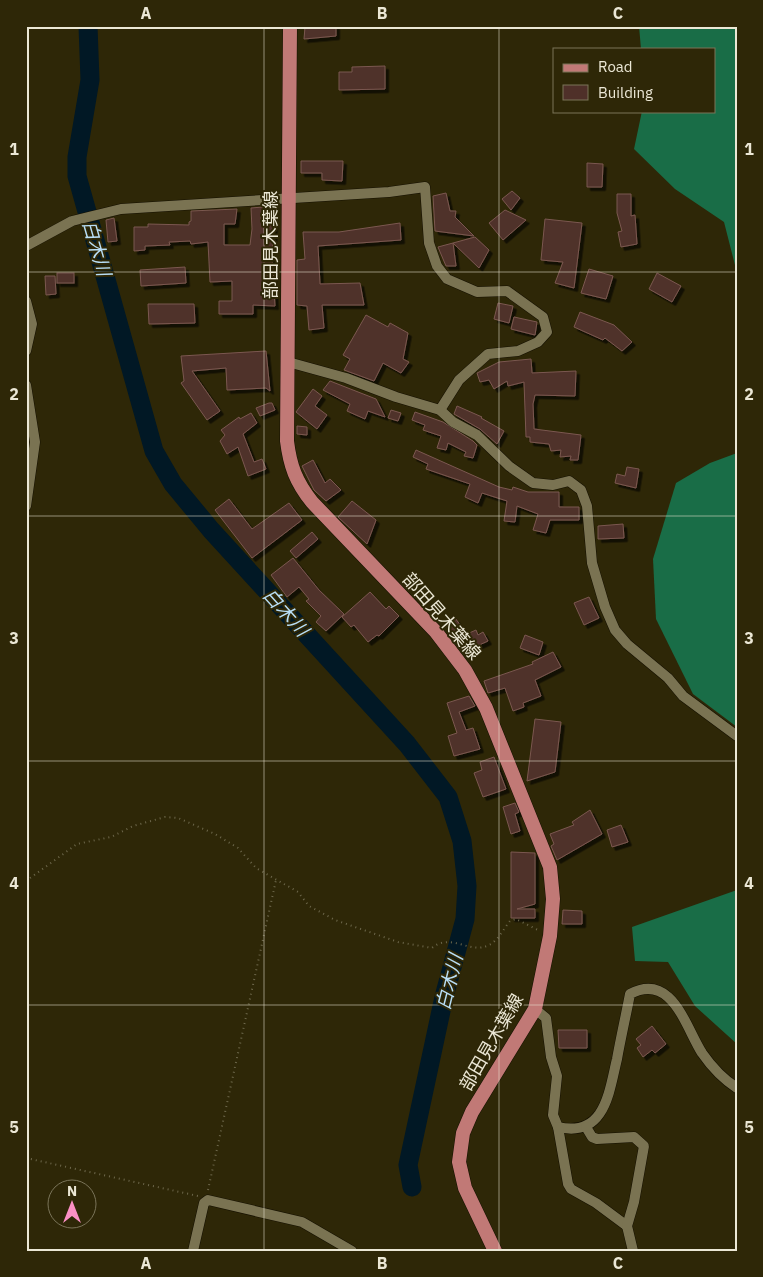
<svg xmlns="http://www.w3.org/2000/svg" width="763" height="1277" viewBox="0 0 763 1277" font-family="'IBM Plex Sans','Noto Sans JP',sans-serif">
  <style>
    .forest { fill: #196d47 }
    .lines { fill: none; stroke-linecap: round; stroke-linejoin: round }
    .river { stroke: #011825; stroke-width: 19 }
    .building { fill: #4f3029; stroke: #7b5850; filter: url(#shadow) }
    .minor-casing { stroke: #151000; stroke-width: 11 }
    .major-casing { stroke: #151000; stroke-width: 15 }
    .path { stroke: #6e684c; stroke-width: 2; stroke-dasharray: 1 4; stroke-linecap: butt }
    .minor { stroke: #7a7352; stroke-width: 10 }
    .major { stroke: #c17976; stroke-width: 14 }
    .grid { fill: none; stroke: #ebe7d5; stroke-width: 1; stroke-opacity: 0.55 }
    .labels { text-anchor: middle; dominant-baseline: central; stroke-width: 4; stroke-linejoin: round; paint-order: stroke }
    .street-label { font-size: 18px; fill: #ebe7d5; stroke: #2e2707 }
    .water-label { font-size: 19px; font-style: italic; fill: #b8def6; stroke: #2e2707 }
    .neatline { fill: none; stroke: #ebe7d5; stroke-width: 2 }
    .grid-label { font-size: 16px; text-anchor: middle; font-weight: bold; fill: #ebe7d5 }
  </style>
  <defs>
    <filter id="shadow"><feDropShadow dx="3.5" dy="3.5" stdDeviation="0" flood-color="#0009"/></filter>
  </defs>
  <rect width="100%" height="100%" fill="#2e2707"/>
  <g class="forest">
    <path d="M639 26H737V273L724 222 675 189 634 149 642 111H714V49H641Z"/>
    <path d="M737 453V727L693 694 656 619 653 559 676 483 710 463Z"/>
    <path d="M737 890V1044L695 1006 668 962 635 961 632 927Z"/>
  </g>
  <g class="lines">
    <path class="river" d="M88 26 90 80 77 157V176L154 451 173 484 211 530 407 744 448 797 462 841 467 886 465 919 444 997 408 1165 412 1187"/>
  </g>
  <g class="building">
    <path d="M317 26H336V36L304 39 305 27Z"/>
    <path d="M385 66V89L339 90V72H352V67Z"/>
    <path d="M301 161H343L342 181 322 180V173H301Z"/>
    <path d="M587 163 603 164 602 187H587Z"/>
    <path d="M512 191 520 198 511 210 502 199Z"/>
    <path d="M446 193 450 211H456L455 217 474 236 435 231 433 196Z"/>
    <path d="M617 194H631V216L635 215 637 244 621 247 618 232 622 231 617 213Z"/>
    <path d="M275 206 272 257 275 306 253 305V314H219V301H232V281L210 282 208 242 191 244 190 241 169 242 170 245 145 246V250L134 251V227H148V224L189 225V222L191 221V211L237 209 235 224H224V245H250L252 229 251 208Z"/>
    <path d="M505 210 526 220 503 240 489 223Z"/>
    <path d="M114 218 117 241 108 242 106 220Z"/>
    <path d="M545 219 582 223 574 288 555 283 563 262 541 260Z"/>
    <path d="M400 223 401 240 318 246 320 284 360 283 364 305H322L324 328 309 330 307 306 297 305V260L305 259 303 232H339Z"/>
    <path d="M475 237 489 250 479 268 453 243Z"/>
    <path d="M453 243 456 266H446L438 247Z"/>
    <path d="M185 267 186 283 141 286 140 270Z"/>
    <path d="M589 269 613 276 606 299 581 293Z"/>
    <rect x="57" y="273" width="17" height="10"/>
    <path d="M657 273 681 286 672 302 649 289Z"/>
    <path d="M45 276H55L56 294 46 295Z"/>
    <path d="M498 303 513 306 509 323 494 319Z"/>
    <path d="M148 304H194L195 323 149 324Z"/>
    <path d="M580 312 614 325 632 342 622 351 605 338 603 340 574 327Z"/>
    <path d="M366 315 388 327 390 323 408 333 403 359 409 362 401 373 383 363 374 381 344 370 350 359 343 355Z"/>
    <path d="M514 317 537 322 535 335 511 329Z"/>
    <path d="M266 351 270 391 266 388 227 390 226 368 192 371 220 411 207 420 181 383 184 381 181 356Z"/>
    <path d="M531 359 532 373 576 371 575 396 535 395 533 404 534 429 581 435 578 460H570L571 456 560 457 561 450 551 451 549 444 530 442V437H526L524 382 508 386 507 381 494 389 489 380 480 382 477 373 499 362Z"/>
    <path d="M330 381 376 399 385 417 368 411 365 419 347 411 350 404 323 390Z"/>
    <path d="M313 389 322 396 315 406 327 415 317 429 296 412Z"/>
    <path d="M269 403H272L275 410 260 416 256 408Z"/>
    <path d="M457 406 482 417 481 418 504 431 497 444 480 429 454 414Z"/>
    <path d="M391 410 401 413 398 421 388 418Z"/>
    <path d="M415 412 443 422 473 441 477 445 473 458 464 456 466 452 448 443 446 450 437 448 441 436 423 430 425 425 412 420Z"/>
    <path d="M251 413 257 423 243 434 254 462 262 459 266 469 248 476 238 447 227 454 220 441 225 435 221 430 239 417 240 419Z"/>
    <path d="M297 426 307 427V435L297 434Z"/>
    <path d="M416 450 499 487 512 490 513 487 528 492H559V507H579V520H550L546 533 533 530 538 514 517 506 515 522 504 521 507 501 482 493 478 503 465 497 470 484 426 469 428 464 413 457Z"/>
    <path d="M313 460 325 483 330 479 341 490 326 501 314 490 302 466Z"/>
    <path d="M627 467 639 469 636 488 615 483 617 474 625 476Z"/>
    <path d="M229 499 252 529 289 503 302 520 252 558 215 510Z"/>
    <path d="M352 501 376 520 367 544 338 517Z"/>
    <path d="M623 524 624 538 598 539V526Z"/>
    <path d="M312 532 318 539 296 558 290 551Z"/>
    <path d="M293 558 319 590 344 614 326 631 316 622 321 616 306 601 309 599 299 587 287 597 271 575Z"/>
    <path d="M370 592 386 609 389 606 399 616 379 636 377 635 368 642 354 625 351 627 342 617Z"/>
    <path d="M589 597 599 618 584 625 574 603Z"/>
    <path d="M455 618 467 634 476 630 478 635 483 632 488 641 477 646 474 641 462 650 445 625Z"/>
    <path d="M525 635 543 642 539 655 520 648Z"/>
    <path d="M553 652 561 667 535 680 541 696 523 703 524 707 513 711 505 688 488 693 484 681 533 664 532 662Z"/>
    <path d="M469 696 475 706 459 712 466 730 473 728 480 749 454 756 448 736 457 733 447 703Z"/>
    <path d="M535 719 561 722 555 772 527 781Z"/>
    <path d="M494 757 506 789 483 797 474 773 482 770 480 762Z"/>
    <path d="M515 803 519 812 515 814 520 831 511 834 503 807Z"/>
    <path d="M590 810 602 834 557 860 551 846 554 844 550 834 574 825 572 822Z"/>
    <path d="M621 825 628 842 612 847 607 830Z"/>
    <path d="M511 852 535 853V904L517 909H535V918H511Z"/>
    <path d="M563 910 582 911V924H562Z"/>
    <path d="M652 1026 666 1044 655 1053 652 1050 643 1057 637 1048 641 1045 636 1039Z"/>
    <path d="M558 1030H587V1048H559Z"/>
  </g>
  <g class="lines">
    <defs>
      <g id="minor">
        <path d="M26 246 72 221 121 209 389 192 425 187 429 243 437 266 447 279 477 292 507 291 543 317 547 332 538 342 518 351 488 354 459 380 440 410"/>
        <path d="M26 301 32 324 26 351"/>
        <path d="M288 362 346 378 396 397 440 410 453 422 477 435 509 466 533 483 553 485 569 481 581 490 587 506 592 563 605 607 615 630 627 644 668 678 683 696 737 736"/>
        <path d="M26 385 35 442 26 506"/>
        <path d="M535 1009 546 1018 551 1057 557 1076 553 1115 558 1127C605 1138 609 1092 617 1059 621 1037 626 1015 630 994 672 972 685 1026 702 1053 711 1066 723 1079 737 1088"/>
        <path d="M558 1127 568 1184 571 1189 596 1203 627 1226"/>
        <path d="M586 1127 592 1137 597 1139 634 1137 644 1146 634 1202 627 1226 633 1251"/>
        <path d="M193 1251 204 1203 208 1200 302 1222 352 1251"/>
      </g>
      <path id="major" d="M290 26 287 441C290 466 296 482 312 502L436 632 465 670 486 708 550 867 553 899 550 936 535 1009 472 1112 463 1133 459 1162 465 1188 495 1251"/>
    </defs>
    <use href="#minor" class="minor-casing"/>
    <use href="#major" class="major-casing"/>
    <g class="path">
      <path d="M26 881 77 844 111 837 133 826 165 817 178 818 215 834 238 848 256 868 298 892 309 906 335 920 398 942 432 948C451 932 470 955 489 945 498 941 504 928 510 921L516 919 538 930"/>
      <path d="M26 1158 198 1196"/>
      <path d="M208 1190 276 880"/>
    </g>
    <use href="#minor" class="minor"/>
    <use href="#major" class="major"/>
  </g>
  <path class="grid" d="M264 26V1251M499 26V1251M26 272H737M26 516H737M26 761H737M26 1005H737"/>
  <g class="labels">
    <g class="street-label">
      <text transform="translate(270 245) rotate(-90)">部田見木葉線</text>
      <text transform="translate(442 616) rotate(49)">部田見木葉線</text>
      <text transform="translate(491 1042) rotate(-60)">部田見木葉線</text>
    </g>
    <g class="water-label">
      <text transform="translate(97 248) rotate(74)">白木川</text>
      <text transform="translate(286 612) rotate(48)">白木川</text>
      <text transform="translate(449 982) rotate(-76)">白木川</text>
    </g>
  </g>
  <rect width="763" height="1277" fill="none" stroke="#2e2707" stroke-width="55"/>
  <rect x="553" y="48" width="162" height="65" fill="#2e2707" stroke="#7a7459"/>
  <rect x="563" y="64" width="25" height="8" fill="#c17976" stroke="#7a7459"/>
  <text x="598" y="72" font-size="15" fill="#ebe7d5">Road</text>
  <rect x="563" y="85" width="25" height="15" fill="#4f3029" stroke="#7a7459"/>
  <text x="598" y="98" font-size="15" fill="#ebe7d5">Building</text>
  <g transform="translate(72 1204)"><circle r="24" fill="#2e2707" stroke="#7a7459"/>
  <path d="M0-4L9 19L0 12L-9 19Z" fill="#fb8fc5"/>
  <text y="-8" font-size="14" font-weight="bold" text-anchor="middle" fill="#ebe7d5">N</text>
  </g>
  <rect x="28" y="28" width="708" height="1222" class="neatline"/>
  <g class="grid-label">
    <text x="146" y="19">A</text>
    <text x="382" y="19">B</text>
    <text x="618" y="19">C</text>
    <text x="14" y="155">1</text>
    <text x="749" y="155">1</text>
    <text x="14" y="400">2</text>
    <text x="749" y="400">2</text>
    <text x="14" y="644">3</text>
    <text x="749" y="644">3</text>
    <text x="14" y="889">4</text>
    <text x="749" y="889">4</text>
    <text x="14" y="1133">5</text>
    <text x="749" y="1133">5</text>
    <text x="146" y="1269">A</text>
    <text x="382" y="1269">B</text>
    <text x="618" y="1269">C</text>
  </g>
</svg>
